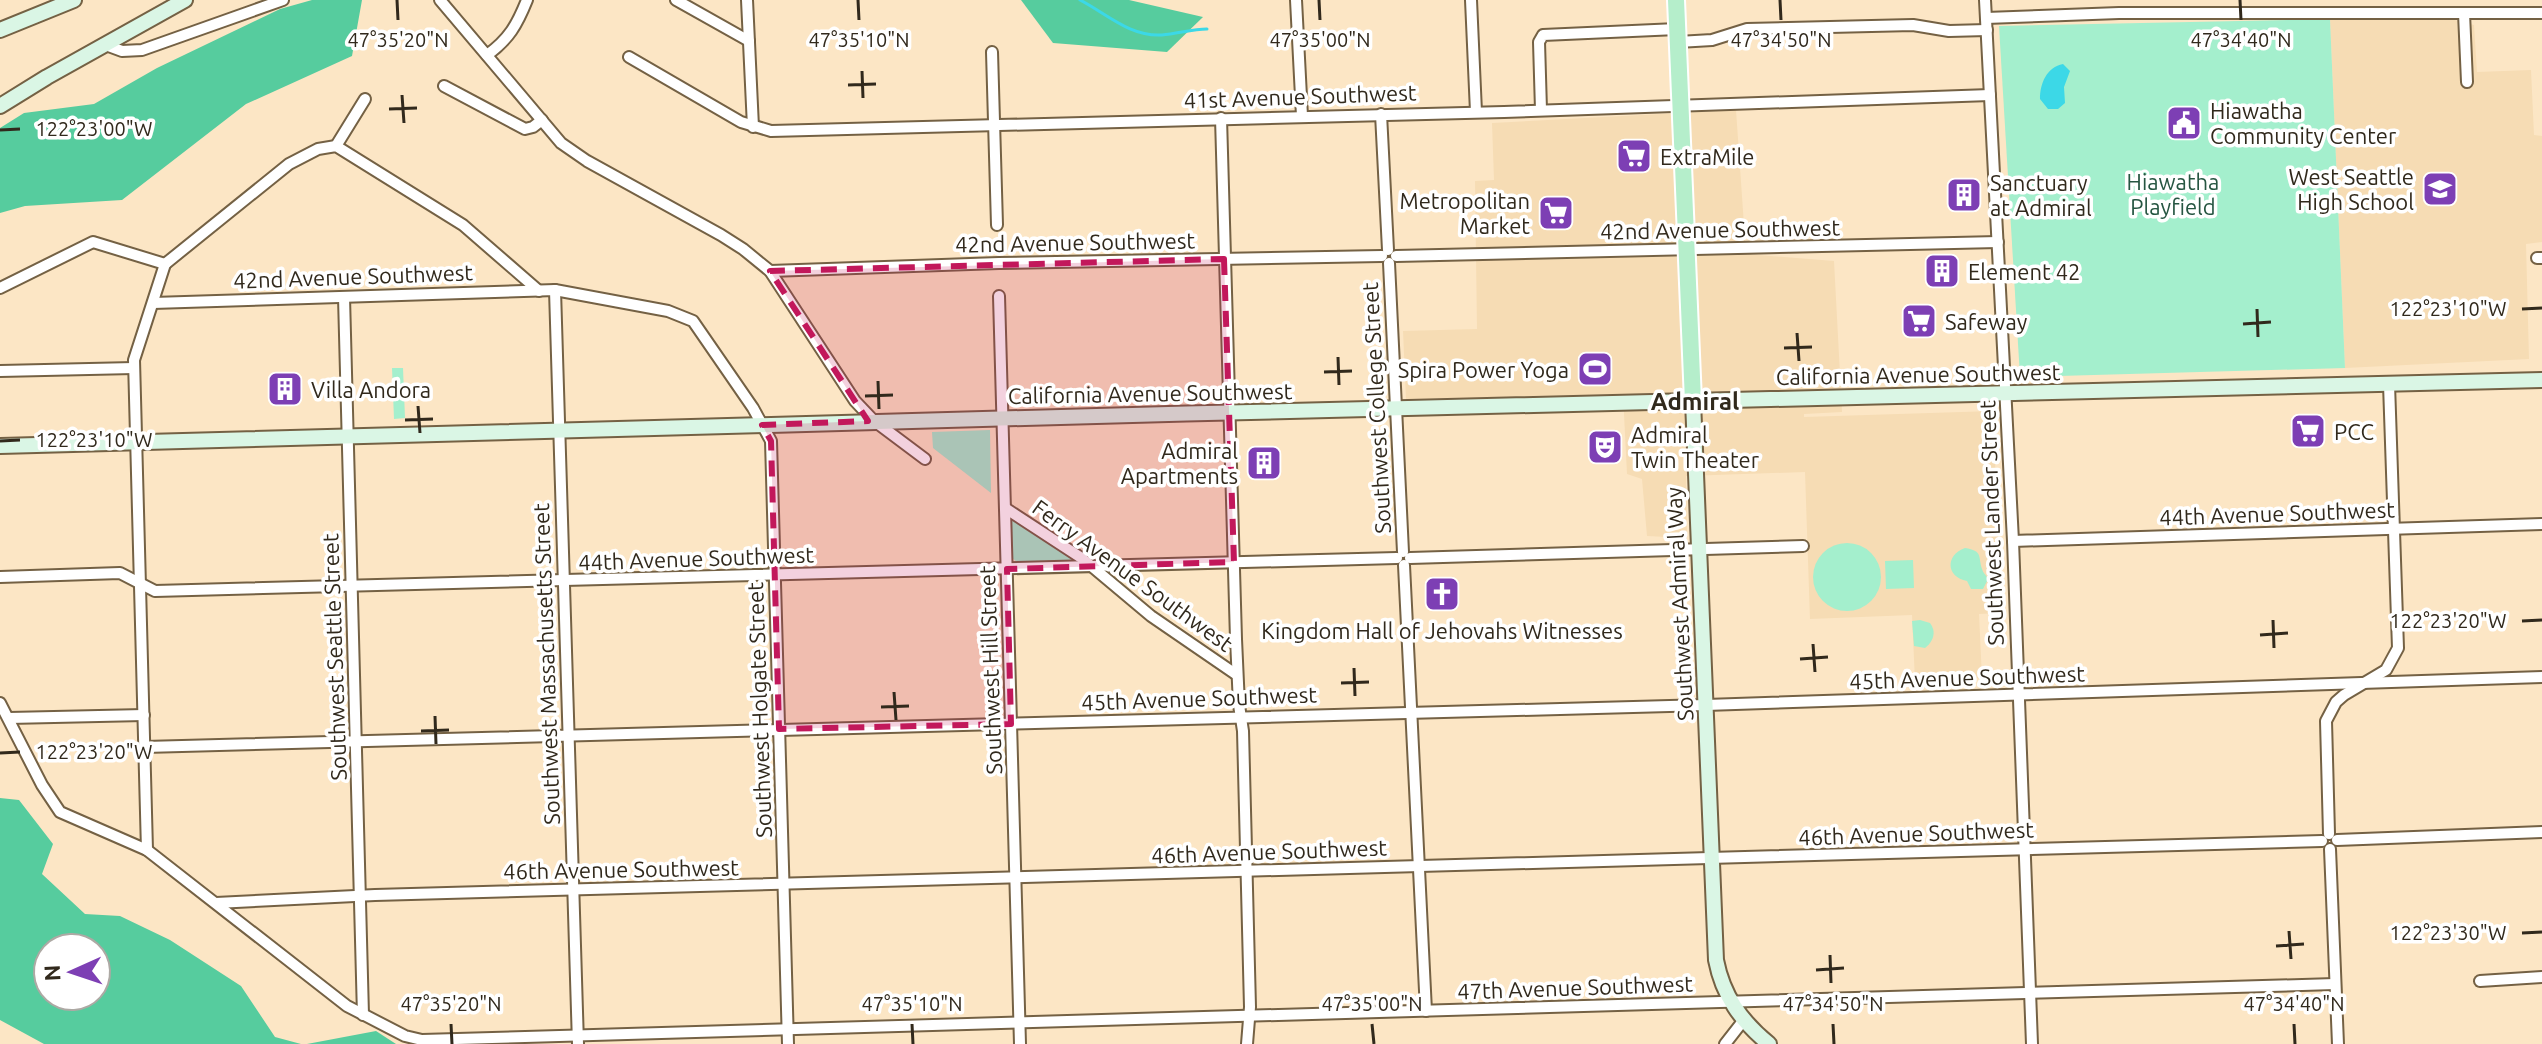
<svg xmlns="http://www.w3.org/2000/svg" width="2542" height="1044" viewBox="0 0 2542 1044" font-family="Ubuntu,sans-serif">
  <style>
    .built { fill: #f6dcb4 }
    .green { fill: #a4efcd }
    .forest { fill: #56cc9e; fill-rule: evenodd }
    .water { fill: #3cd8e7 }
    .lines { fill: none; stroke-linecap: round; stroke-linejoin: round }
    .stream { stroke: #3cd8e7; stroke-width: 3 }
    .street-casing { stroke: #746144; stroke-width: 14 }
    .secondary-casing { stroke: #746144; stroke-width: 18 }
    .primary-casing { stroke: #fff; stroke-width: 20 }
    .street { stroke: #fff; stroke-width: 10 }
    .secondary { stroke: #daf6e5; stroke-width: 14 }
    .primary { stroke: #b5eecb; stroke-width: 16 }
    .marked { fill: #c2185b; fill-opacity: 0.2; stroke: #c2185b; stroke-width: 6; stroke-dasharray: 16 10; stroke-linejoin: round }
    .ticks { fill: none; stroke: #31291c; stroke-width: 3 }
    .labels { text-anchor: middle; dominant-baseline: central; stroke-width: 7; stroke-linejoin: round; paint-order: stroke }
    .street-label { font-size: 22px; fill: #31291c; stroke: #fff }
    .poi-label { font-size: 22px; fill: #31291c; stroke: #fff; text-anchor: start }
    .park-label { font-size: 22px; fill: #265642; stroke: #fff }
    .neighbourhood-label { font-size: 24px; font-weight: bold; fill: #31291c; stroke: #fff }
    .ticks-label { font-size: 20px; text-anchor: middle; fill: #31291c; stroke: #fff; stroke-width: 7; stroke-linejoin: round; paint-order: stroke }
  </style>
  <rect width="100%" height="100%" fill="#fce6c5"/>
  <g class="built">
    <path d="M2373 17 2447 18 2474 25 2477 72 2531 70 2534 135 2542 136V242L2526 244 2529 359 2345 368 2330 19Z"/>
    <path d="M1736 110 1746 254 1834 261 1842 412 1804 414V417L1993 411 2001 613 1979 614 1982 678 1915 681 1912 615 1810 619 1805 472 1686 476 1687 538 1647 536 1642 479 1627 474 1623 394 1406 400 1403 331 1477 329 1475 181 1494 180 1492 123Z"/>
  </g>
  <g class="green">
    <path d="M2330 19 2345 368 2020 377 1999 26Z"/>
    <path d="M392 368H403L405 418 394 419Z"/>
    <path d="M990 430 991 493 933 448 932 432Z"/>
    <path d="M1010 519 1070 557 1074 561 1018 563 1011 557Z"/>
    <circle cx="1847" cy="577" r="34"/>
    <path d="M1965 548C1983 551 1978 556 1982 569 1983 573 1986 575 1988 579L1983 589H1971L1967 581C1946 577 1945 555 1965 548Z"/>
    <path d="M1913 560 1914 588 1886 589 1885 561Z"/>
    <path d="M1920 620 1930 623C1937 632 1933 642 1925 648L1914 646 1912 621Z"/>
  </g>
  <g class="forest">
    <path d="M312 0H362L352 56 246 104 122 200 25 206 0 213V128L24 113 94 104 157 68 280 9Z"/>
    <path d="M1021 0H1129L1203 17 1167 52 1053 43Z"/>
    <path d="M0 798 19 800 53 844 42 874 85 914 120 916 170 940 241 986 275 1037 301 1044H44L0 1020ZM48 948H96V996H48Z"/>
    <path d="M376 1031 396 1044H307Z"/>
  </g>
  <path class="water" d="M2063 64 2070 71 2064 87 2065 103 2058 109H2048L2040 99C2040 83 2047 67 2063 64Z"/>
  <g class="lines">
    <path class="stream" d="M1080 0C1107 14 1130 37 1162 35 1177 34 1192 29 1207 29"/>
    <defs>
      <g id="street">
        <path d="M440 0 561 143 587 161 721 235 743 249 770 271 855 401 873 420 925 459"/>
        <path d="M676 0 749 41"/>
        <path d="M747 0 753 127"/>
        <path d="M1296 0 1302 116"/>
        <path d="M1471 0 1476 112"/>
        <path d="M1985 0 2013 541 2032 1044"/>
        <path d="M2464 13 2467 82"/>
        <path d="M1986 18 2119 13H2542"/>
        <path d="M1678 42 1712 40 1747 29 1913 25 1949 31 1987 30"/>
        <path d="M103 44 122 51 142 50 283 0"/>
        <path d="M992 52 997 225"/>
        <path d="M487 55C509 39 517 25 527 0"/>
        <path d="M629 57 741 122 771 131 1504 112 1990 95"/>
        <path d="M444 86 525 129 533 127 542 120"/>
        <path d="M1541 110 1539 42 1543 35 1677 29"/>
        <path d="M1381 114 1388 250"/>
        <path d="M1221 118 1236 639 1239 705 1243 731 1250 1007 1247 1044"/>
        <path d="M336 146 365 99"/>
        <path d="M1396 256 1998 242"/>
        <path d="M2537 258H2542"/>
        <path d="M1389 263 1403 552"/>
        <path d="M165 264 289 164 318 149 336 146 463 225 539 291"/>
        <path d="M770 271 999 263 1382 256"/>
        <path d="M0 288 93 242 165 264"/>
        <path d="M555 290 578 1044"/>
        <path d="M999 296 1020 1044"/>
        <path d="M344 297 363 1015"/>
        <path d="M153 303 555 290 668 311 693 321 753 408 771 441 788 1044"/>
        <path d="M0 371 134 368"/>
        <path d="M1005 508 1083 559 1151 616 1237 675"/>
        <path d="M2013 541 2542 524"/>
        <path d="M1410 558 1803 546"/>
        <path d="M1404 565 1426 1011"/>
        <path d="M0 577 120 573 155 591 1397 558"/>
        <path d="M0 703 42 785 60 812 147 850 347 1006 405 1036 422 1040 2335 984"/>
        <path d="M9 718 144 715"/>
        <path d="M145 747 1706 705 2542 677"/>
        <path d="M2329 834 2326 721 2336 702 2344 695 2386 670 2398 648 2389 384"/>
        <path d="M2337 840 2542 832"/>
        <path d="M2330 849 2338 1044"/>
        <path d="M147 850 134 360 165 264"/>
        <path d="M216 903 375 895 2322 841"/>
        <path d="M2480 981 2542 977"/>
        <path d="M1725 1044 1743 1021"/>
      </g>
      <g id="secondary">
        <path d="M0 30 74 0"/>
        <path d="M0 106 47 77 185 0"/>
        <path d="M1693 401 1716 960C1723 996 1741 1021 1769 1044"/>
        <path d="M0 446C847 418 1695 404 2542 380"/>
      </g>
      <path id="primary" d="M1676 0 1693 401"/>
    </defs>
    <use href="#street" class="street-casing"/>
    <use href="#secondary" class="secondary-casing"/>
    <use href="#primary" class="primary-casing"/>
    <use href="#street" class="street"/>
    <use href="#secondary" class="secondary"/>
    <use href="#primary" class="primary"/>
  </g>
  <path class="marked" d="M1224 259 1234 562 1007 569 1011 724 779 729 771 441 762 425 868 421 770 271Z"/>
  <path class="ticks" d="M397 0 398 20M858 0 859 20M1319 0 1320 20M1780 0 1781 20M2240 0 2241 20M862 71 863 98M848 85 876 84M402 95 404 123M389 109 417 108M0 130 20 129M2257 309 2258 337M2522 309 2542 308M2243 324 2271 322M1797 333 1799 361M1784 348 1812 347M1338 357 1339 385M1324 372 1352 371M878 381 879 409M865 396 893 395M418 406 420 433M405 420 433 419M0 441 20 440M2273 620 2274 648M2522 621 2542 620M2260 635 2288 633M1813 644 1815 672M1800 659 1828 657M1354 668 1355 696M1341 683 1369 682M894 692 896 720M881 707 909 706M435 716 436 744M421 731 449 730M0 753 20 752M2289 931 2291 959M2522 933 2542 932M2276 946 2304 944M1830 955 1831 983M1816 970 1844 968M451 1024 452 1044M912 1024 913 1044M1372 1024 1374 1044M1833 1024 1834 1044M2294 1024 2295 1044"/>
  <defs>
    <symbol id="civic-square" viewBox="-11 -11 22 22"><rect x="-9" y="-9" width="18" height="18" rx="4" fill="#7d3fb4" stroke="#fff"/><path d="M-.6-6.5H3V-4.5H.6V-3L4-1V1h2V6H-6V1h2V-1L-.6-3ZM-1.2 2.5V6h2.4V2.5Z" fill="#fff"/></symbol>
    <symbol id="supermarket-square" viewBox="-11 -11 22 22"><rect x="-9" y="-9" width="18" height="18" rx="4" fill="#7d3fb4" stroke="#fff"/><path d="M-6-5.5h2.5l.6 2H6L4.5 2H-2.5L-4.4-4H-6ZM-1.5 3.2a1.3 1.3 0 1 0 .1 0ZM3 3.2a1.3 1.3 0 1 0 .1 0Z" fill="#fff"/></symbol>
    <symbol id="school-square" viewBox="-11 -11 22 22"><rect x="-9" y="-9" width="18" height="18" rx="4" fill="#7d3fb4" stroke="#fff"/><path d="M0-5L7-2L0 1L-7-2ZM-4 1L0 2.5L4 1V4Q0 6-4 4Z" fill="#fff"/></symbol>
    <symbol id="building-square" viewBox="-11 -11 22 22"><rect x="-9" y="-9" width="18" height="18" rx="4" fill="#7d3fb4" stroke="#fff"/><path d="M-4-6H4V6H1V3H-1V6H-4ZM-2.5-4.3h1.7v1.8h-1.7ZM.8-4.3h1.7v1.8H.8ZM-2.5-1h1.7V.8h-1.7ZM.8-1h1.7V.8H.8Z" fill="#fff"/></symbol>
    <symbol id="stadium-square" viewBox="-11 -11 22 22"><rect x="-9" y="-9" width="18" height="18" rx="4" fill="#7d3fb4" stroke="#fff"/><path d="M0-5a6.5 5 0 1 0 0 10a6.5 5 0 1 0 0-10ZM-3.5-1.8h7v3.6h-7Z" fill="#fff"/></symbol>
    <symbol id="theatre-square" viewBox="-11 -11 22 22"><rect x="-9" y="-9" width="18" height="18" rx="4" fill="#7d3fb4" stroke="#fff"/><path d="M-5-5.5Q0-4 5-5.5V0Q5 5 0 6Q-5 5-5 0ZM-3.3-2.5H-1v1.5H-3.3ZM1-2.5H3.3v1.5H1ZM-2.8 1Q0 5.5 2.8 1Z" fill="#fff"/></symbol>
    <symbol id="church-square" viewBox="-11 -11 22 22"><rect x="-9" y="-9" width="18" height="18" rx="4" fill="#7d3fb4" stroke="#fff"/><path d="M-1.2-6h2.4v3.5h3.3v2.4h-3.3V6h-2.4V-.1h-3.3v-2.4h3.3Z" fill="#fff"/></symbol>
  </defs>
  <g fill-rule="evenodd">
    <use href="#civic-square" x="2164" y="103" width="40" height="40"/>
    <use href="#supermarket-square" x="1614" y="136" width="40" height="40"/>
    <use href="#school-square" x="2420" y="169" width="40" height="40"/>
    <use href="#building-square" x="1944" y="175" width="40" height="40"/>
    <use href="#supermarket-square" x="1536" y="193" width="40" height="40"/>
    <use href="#building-square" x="1922" y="251" width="40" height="40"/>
    <use href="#supermarket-square" x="1899" y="301" width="40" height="40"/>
    <use href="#stadium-square" x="1575" y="349" width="40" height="40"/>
    <use href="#building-square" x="265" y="369" width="40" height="40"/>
    <use href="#supermarket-square" x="2288" y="411" width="40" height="40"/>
    <use href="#theatre-square" x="1585" y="427" width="40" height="40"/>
    <use href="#building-square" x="1244" y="443" width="40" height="40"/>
    <use href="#church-square" x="1422" y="574" width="40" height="40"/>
  </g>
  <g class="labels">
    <g class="street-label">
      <text transform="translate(1300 96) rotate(-2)">41st Avenue Southwest</text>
      <text transform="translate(1720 229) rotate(-1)">42nd Avenue Southwest</text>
      <text transform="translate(1075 242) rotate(-1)">42nd Avenue Southwest</text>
      <text transform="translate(353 276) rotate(-2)">42nd Avenue Southwest</text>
      <text transform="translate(1918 374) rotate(-1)">California Avenue Southwest</text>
      <text transform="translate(1150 393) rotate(-1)">California Avenue Southwest</text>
      <text transform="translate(1376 408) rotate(-93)">Southwest College Street</text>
      <text transform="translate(2277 513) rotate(-2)">44th Avenue Southwest</text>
      <text transform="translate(1991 523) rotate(-92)">Southwest Lander Street</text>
      <text transform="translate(696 558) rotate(-2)">44th Avenue Southwest</text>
      <text transform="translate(1133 575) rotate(36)">Ferry Avenue Southwest</text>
      <text transform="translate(1679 604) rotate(-93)">Southwest Admiral Way</text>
      <text transform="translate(334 657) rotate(-92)">Southwest Seattle Street</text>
      <text transform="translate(546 664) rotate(-92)">Southwest Massachusetts Street</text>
      <text transform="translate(990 670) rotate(-92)">Southwest Hill Street</text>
      <text transform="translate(1967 677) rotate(-2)">45th Avenue Southwest</text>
      <text transform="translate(1199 698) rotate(-2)">45th Avenue Southwest</text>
      <text transform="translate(759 710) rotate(-92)">Southwest Holgate Street</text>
      <text transform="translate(1916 833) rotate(-2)">46th Avenue Southwest</text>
      <text transform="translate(1269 851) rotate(-2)">46th Avenue Southwest</text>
      <text transform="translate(621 869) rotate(-1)">46th Avenue Southwest</text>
      <text transform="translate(1575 987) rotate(-2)">47th Avenue Southwest</text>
    </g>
    <g class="poi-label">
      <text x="2210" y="110">Hiawatha<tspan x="2210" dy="25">Community Center</tspan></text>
      <text x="1660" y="156">ExtraMile</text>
      <text x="2414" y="176" text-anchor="end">West Seattle<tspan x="2414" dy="25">High School</tspan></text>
      <text x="1990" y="182">Sanctuary<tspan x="1990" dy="25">at Admiral</tspan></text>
      <text x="1530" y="200" text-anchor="end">Metropolitan<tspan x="1530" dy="25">Market</tspan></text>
      <text x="1968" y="271">Element 42</text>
      <text x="1945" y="321">Safeway</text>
      <text x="1569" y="369" text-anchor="end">Spira Power Yoga</text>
      <text x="311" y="389">Villa Andora</text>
      <text x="2334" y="431">PCC</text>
      <text x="1631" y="434">Admiral<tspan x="1631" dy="25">Twin Theater</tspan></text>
      <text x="1238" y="450" text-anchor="end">Admiral<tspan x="1238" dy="25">Apartments</tspan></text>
      <text x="1442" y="630" text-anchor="middle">Kingdom Hall of Jehovahs Witnesses</text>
    </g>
    <g class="park-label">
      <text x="2173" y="181">Hiawatha<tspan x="2173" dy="25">Playfield</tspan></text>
    </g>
    <g class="neighbourhood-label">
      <text x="1695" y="401">Admiral</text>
    </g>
  </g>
  <g class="ticks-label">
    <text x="398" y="47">47°35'20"N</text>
    <text x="859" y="47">47°35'10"N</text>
    <text x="1320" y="47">47°35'00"N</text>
    <text x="1781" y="47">47°34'50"N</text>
    <text x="2241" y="47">47°34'40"N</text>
    <text x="94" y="136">122°23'00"W</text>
    <text x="2448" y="316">122°23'10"W</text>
    <text x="94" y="447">122°23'10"W</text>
    <text x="2448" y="628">122°23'20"W</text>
    <text x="94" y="759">122°23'20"W</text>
    <text x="2448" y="940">122°23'30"W</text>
    <text x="451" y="1011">47°35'20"N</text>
    <text x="912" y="1011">47°35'10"N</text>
    <text x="1372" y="1011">47°35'00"N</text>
    <text x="1833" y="1011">47°34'50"N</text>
    <text x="2294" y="1011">47°34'40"N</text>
  </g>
  <g transform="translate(72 972) rotate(267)"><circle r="38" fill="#ffffff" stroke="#ada9a4" stroke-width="2"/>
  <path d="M0-6L14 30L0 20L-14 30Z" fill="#7d3fb4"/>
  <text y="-12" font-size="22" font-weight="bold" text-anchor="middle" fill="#31291c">N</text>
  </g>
</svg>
